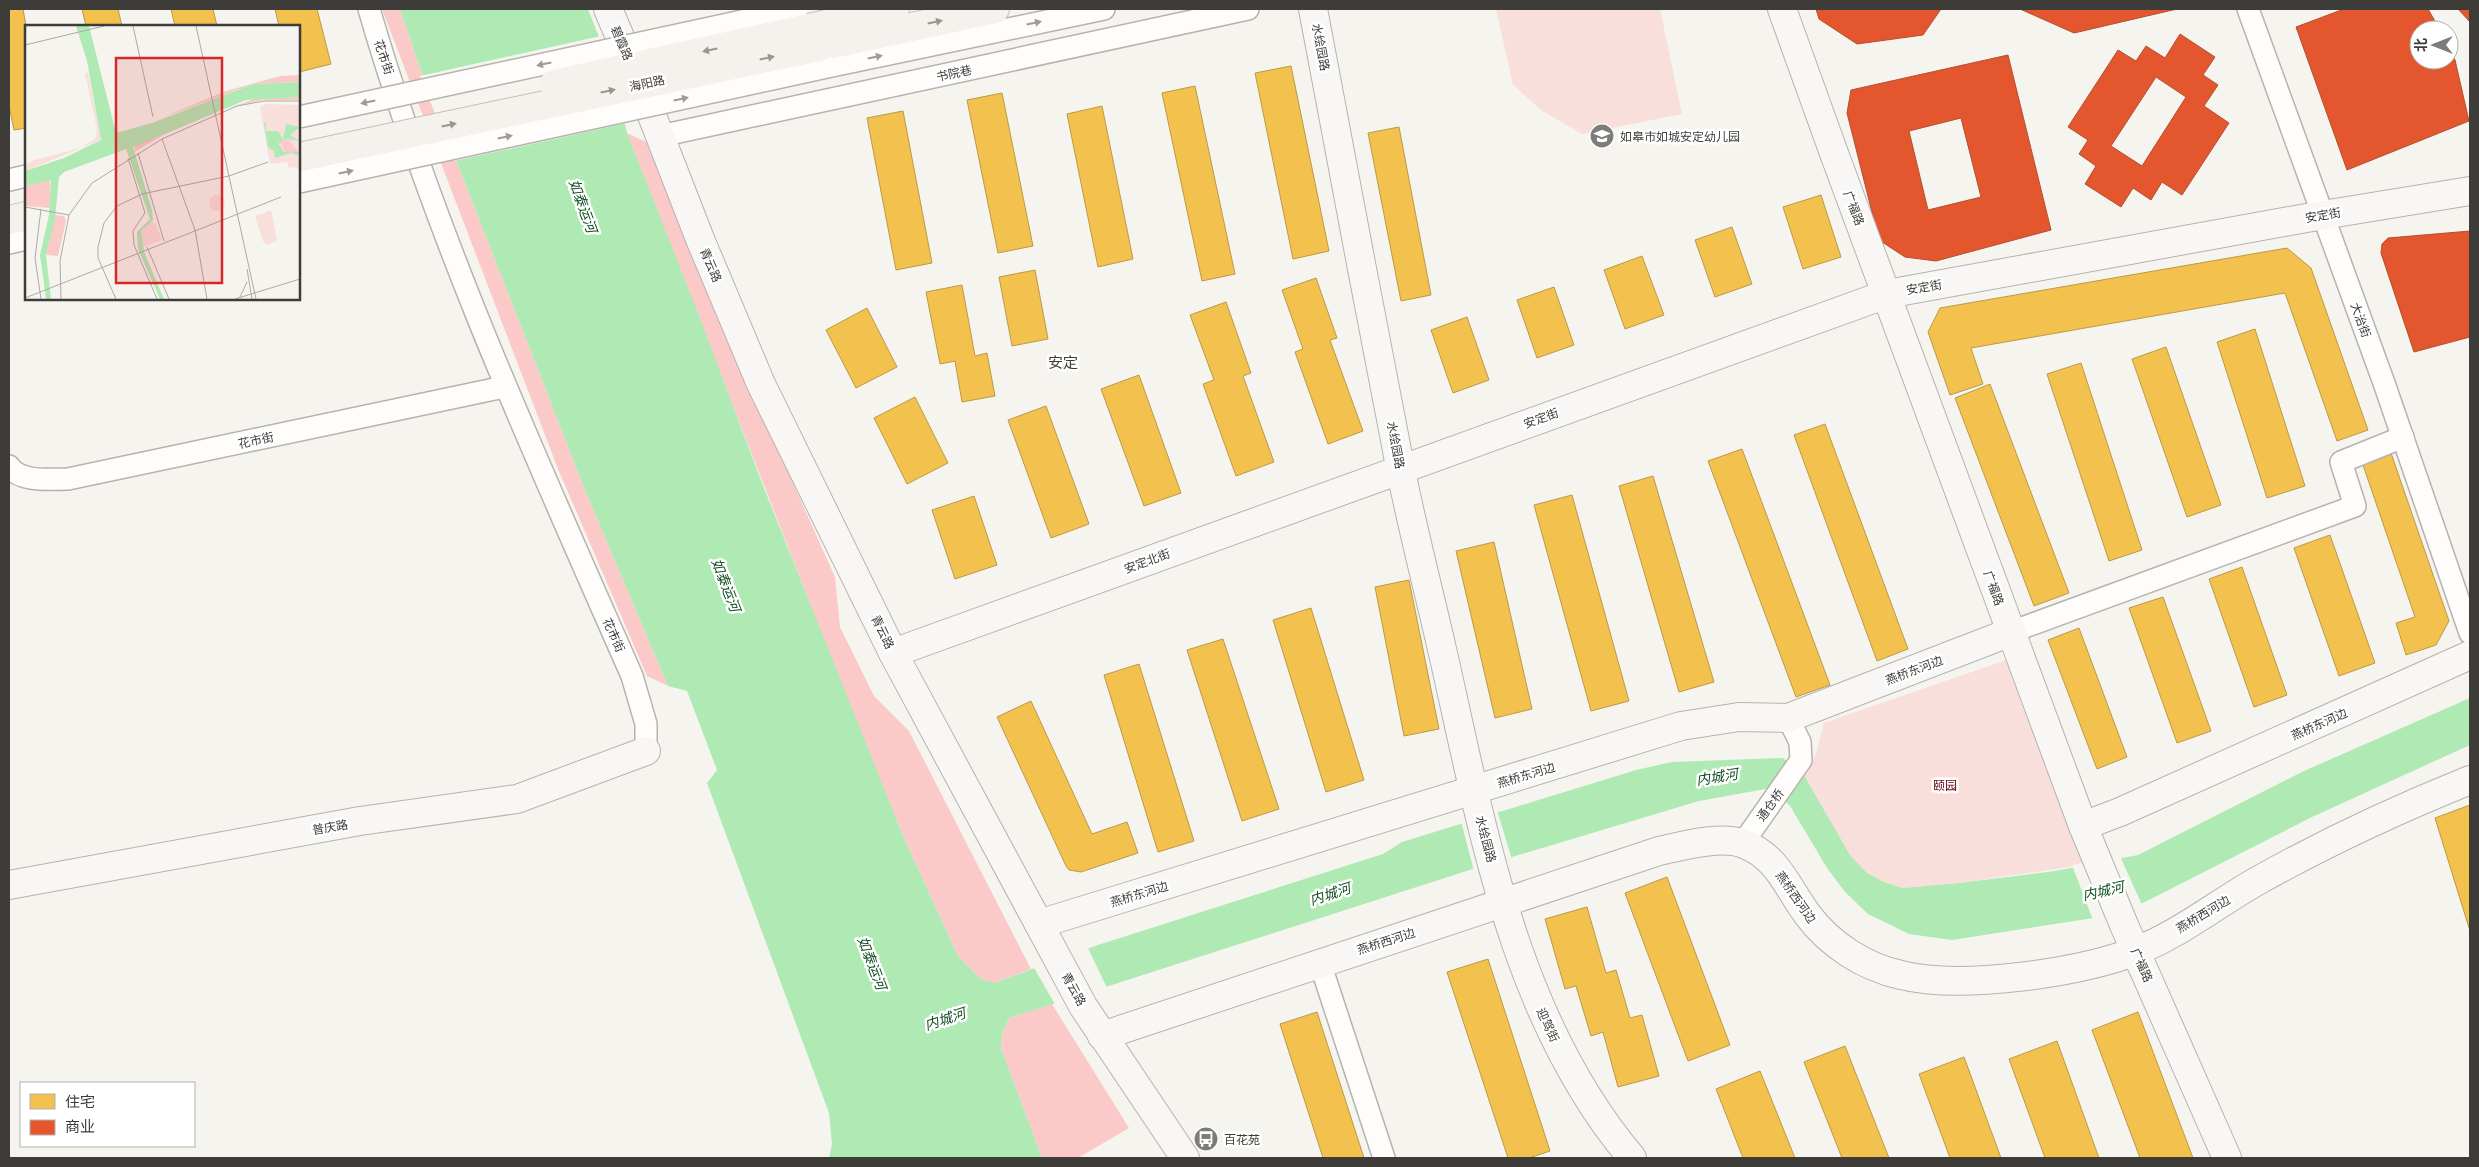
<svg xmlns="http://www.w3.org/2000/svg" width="2479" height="1167" viewBox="0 0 2479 1167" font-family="'PT Sans','Noto Sans SC',sans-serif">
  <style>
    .green { fill: #f8dfdc }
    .forest { fill: #fbcac8 }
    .water { fill: #afeab5 }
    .pier { fill: #f6f4ee }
    .homes { fill: #f2c14e; stroke: #bc9947 }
    .shops { fill: #e4572e; stroke: #b24f31; fill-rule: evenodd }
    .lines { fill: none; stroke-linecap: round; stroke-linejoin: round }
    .street-casing { stroke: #b5b3ae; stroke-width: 24 }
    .secondary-casing { stroke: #b5b3ae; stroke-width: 30 }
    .primary-casing { stroke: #c7beb6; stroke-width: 30 }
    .street { stroke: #fefdfc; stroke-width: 21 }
    .secondary { stroke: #f9f7f5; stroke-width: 28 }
    .primary { stroke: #f5f1ed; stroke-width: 28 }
    .street-bridge-casing { stroke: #b5b3ae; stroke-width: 24; stroke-linecap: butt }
    .primary-bridge-casing { stroke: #c7beb6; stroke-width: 30; stroke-linecap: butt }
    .street-bridge { stroke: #fefdfc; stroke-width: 21 }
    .primary-bridge { stroke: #f5f1ed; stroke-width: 28 }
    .oneway { fill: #9a9692 }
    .oneway2 { fill: #9e9c9a }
    .labels { text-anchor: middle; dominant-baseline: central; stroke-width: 5; stroke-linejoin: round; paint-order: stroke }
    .street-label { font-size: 12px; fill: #3e3c38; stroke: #fff }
    .poi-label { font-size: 12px; fill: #3e3c38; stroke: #fff; text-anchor: start }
    .park-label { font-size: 12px; fill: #620014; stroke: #fff }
    .water-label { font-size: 14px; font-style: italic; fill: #104d20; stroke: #fff }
    .quarter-label { font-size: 15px; fill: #3f3b33; stroke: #fff }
    .inset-road { fill: none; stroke: #acaaa5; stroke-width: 1 }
    .view { fill: #d62828; fill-opacity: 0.15; stroke: #d62828; stroke-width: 2.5 }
    .inset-edge { fill: none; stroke: #3e3c38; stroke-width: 2.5 }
  </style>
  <rect width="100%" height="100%" fill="#f6f4ee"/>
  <g class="green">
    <path d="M1496 9H1660L1682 114 1582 134 1541 110 1513 85Z"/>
    <path d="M2006 660 2083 865 1959 883 1902 888 1884 882 1867 873 1850 855 1804 775 1815 757 1824 723Z"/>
  </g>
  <g class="forest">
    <path d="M382 9H400L420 68 585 490 668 686 647 676 558 469Z"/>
    <path d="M627 133 646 142 717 314 835 577 840 627 874 696 909 731 1031 969 994 983 981 979 958 956 904 838 832 660Z"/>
    <path d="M1052 1004 1129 1128 1078 1158H1042L1001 1048 1002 1034 1009 1018Z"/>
  </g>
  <path class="water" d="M400 9H588L614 75 627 133 700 318 764 488 904 838 958 956 981 979 994 983 1098 945 1383 854 1402 842 1636 770 1672 762 1783 758 1804 775 1850 855 1867 873 1884 882 1902 888 1959 883 2055 871 2138 855 2304 771 2470 698V745L2312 817 2145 902 2100 917 1952 940 1909 934 1868 914 1845 892 1827 868 1790 806 1771 788 1699 801 1482 866 1009 1018 1002 1034 1001 1048 1042 1158H829L832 1144 829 1113 707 783 717 770 687 691 668 686 585 490 420 68Z"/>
  <g class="pier">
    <path d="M601 36 616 74 627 123 454 161 420 76Z"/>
    <path d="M1497 810 1512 860 1474 871 1461 821Z"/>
    <path d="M2120 856 2142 905 2093 920 2072 865Z"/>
    <path d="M1087 946 1108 990 1056 1006 1033 966Z"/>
  </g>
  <g class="homes">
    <path d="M9 9H23L26 26V128L14 130 9 106Z"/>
    <path d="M82 9H118L122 26H86Z"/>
    <path d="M171 9H213L217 26H175Z"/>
    <path d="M275 9H317L331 64 299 72V26H279Z"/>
    <path d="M1291 66 1329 251 1293 259 1255 73Z"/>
    <path d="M1195 86 1235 274 1202 281 1162 93Z"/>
    <path d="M1002 93 1033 246 998 253 967 100Z"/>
    <path d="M1102 106 1133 259 1098 267 1067 114Z"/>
    <path d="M903 111 932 263 896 270 867 118Z"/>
    <path d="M1399 127 1431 295 1401 301 1368 133Z"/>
    <path d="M1821 195 1841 257 1803 269 1783 207Z"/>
    <path d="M1732 227 1752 284 1715 297 1695 240Z"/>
    <path d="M2287 248 2311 268 2368 430 2337 441 2285 293 1971 348 1983 384 1950 395 1928 332 1940 308Z"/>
    <path d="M1642 256 1664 315 1625 329 1604 270Z"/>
    <path d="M1035 270 1048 339 1012 346 999 277Z"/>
    <path d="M1316 278 1337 338 1330 340 1363 431 1328 444 1295 352 1303 349 1282 290Z"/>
    <path d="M962 285 975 356 987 353 995 396 962 402 955 361 940 364 926 292Z"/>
    <path d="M1554 287 1574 345 1537 358 1517 300Z"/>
    <path d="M1226 302 1251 373 1243 376 1274 462 1236 476 1203 384 1214 380 1190 315Z"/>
    <path d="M867 308 897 367 856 388 826 330Z"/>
    <path d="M1467 317 1489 380 1453 393 1431 330Z"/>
    <path d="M2255 329 2305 486 2267 498 2217 342Z"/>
    <path d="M2166 347 2221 505 2187 517 2132 359Z"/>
    <path d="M2081 363 2142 550 2109 561 2047 374Z"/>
    <path d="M1139 375 1181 493 1144 506 1101 389Z"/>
    <path d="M1990 384 2069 593 2034 606 1955 398Z"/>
    <path d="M915 397 948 463 907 484 874 418Z"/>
    <path d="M1046 406 1089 524 1051 538 1008 420Z"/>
    <path d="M1825 424 1908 649 1877 661 1794 435Z"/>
    <path d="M1742 449 1830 685 1796 697 1708 461Z"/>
    <path d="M2391 453 2449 621 2436 645 2406 655 2396 623 2415 617 2362 462Z"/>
    <path d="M1653 476 1714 682 1679 692 1619 486Z"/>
    <path d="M1572 495 1629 701 1591 711 1534 505Z"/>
    <path d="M974 496 997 565 955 579 932 510Z"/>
    <path d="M2330 535 2375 663 2339 676 2294 548Z"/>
    <path d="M1494 542 1532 709 1495 718 1456 551Z"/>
    <path d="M2242 567 2287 695 2254 707 2209 579Z"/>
    <path d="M1409 580 1439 729 1404 736 1375 587Z"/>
    <path d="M2163 597 2211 731 2177 743 2129 608Z"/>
    <path d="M1311 608 1364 780 1326 792 1273 620Z"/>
    <path d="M2079 628 2127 757 2097 769 2048 640Z"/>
    <path d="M1223 639 1279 809 1242 821 1187 650Z"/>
    <path d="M1139 664 1194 841 1158 852 1104 675Z"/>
    <path d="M1031 701 1092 834 1127 822 1138 853 1081 872 1069 870 1066 866 997 717Z"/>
    <path d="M2470 805V931L2435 818Z"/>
    <path d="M1667 877 1730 1045 1688 1061 1625 893Z"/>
    <path d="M1587 907 1606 973 1616 970 1630 1018 1642 1015 1659 1076 1618 1087 1603 1032 1591 1036 1576 986 1565 989 1545 919Z"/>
    <path d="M1488 959 1550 1151 1529 1158H1508L1447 972Z"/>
    <path d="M1317 1012 1364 1158H1323L1280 1024Z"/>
    <path d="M2138 1012 2193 1158H2140L2092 1030Z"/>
    <path d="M2057 1041 2099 1158H2045L2009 1059Z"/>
    <path d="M1845 1046 1889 1158H1842L1804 1062Z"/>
    <path d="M1964 1057 2001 1158H1950L1919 1074Z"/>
    <path d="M1760 1071 1795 1158H1743L1716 1089Z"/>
  </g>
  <g class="shops">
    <path d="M1816 9H1941L1923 35 1857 44 1819 19Z"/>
    <path d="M2020 9H2177L2074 33Z"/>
    <path d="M2344 9H2428L2440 30H2419V60H2449V48L2455 60 2469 121 2347 170 2296 27Z"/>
    <path d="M2458 9H2470V22Z"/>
    <path d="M2180 34 2215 57 2203 75 2218 85 2204 106 2229 123 2182 195 2162 182 2151 200 2133 188 2121 207 2085 184 2096 166 2079 154 2088 140 2068 127 2118 50 2136 61 2146 46 2165 58ZM2156 77 2186 97 2142 166 2111 146Z"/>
    <path d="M2008 55 2051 230 1936 261 1905 257 1879 240 1847 113 1851 90ZM1961 118 1981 197 1928 210 1909 131Z"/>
    <path d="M2470 231V337L2414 352 2381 253 2382 244 2388 238Z"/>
  </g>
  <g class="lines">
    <defs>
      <g id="street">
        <path d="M369 9C436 239 536 458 632 676L646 724V751"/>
        <path d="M2248 9 2384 383 2470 633"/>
        <path d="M827 67 1104 9"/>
        <path d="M660 136 1248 9"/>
        <path d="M9 180 26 176"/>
        <path d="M9 243 26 239"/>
        <path d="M9 466C20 483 51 479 68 479L504 387"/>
        <path d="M2011 632 2355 506 2341 462 2403 437"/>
        <path d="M1743 843 1801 760 1800 742 1788 718"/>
        <path d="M1320 963 1384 1158"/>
      </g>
      <g id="secondary">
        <path d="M608 9 637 77 700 239 761 384 893 653 1083 1006 1185 1158"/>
        <path d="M1313 9C1342 161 1370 314 1400 466 1412 527 1428 588 1442 649 1482 824 1512 1016 1632 1158"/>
        <path d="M1782 9 1835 156 2083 826 2124 925 2227 1158"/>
        <path d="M893 653 1887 294 2323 215 2470 191"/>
        <path d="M2083 826 2120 812 2470 655"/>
        <path d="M9 885 360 821 517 799 646 751"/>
        <path d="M1039 924 1681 726 1739 717 1788 718 2011 632"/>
        <path d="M1102 1036 1659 851C1682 846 1721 835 1744 844 1778 857 1787 887 1807 914 1829 944 1864 967 1901 975 1960 990 2079 973 2136 951 2180 934 2218 903 2259 880 2327 842 2398 809 2470 780"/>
      </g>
      <g id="primary">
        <path d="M809 28 895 9"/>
        <path d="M819 47 995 9"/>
        <path d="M9 220 26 216"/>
      </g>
    </defs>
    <use href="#street" class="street-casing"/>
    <use href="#secondary" class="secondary-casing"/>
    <use href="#primary" class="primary-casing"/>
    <use href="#street" class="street"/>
    <use href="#secondary" class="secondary"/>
    <use href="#primary" class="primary"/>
    <defs>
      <g id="street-bridge">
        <path d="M299 117 797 9"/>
        <path d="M299 182 827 67"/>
      </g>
      <g id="primary-bridge">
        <path d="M554 84 809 28"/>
        <path d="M299 157 819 47"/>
      </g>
    </defs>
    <use href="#street-bridge" class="street-bridge-casing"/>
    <use href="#primary-bridge" class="primary-bridge-casing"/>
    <use href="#street-bridge" class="street-bridge"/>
    <use href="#primary-bridge" class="primary-bridge"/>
  </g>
  <defs><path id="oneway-solid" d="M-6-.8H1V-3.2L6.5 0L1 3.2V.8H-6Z" transform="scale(1.25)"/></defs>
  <g class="oneway">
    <use href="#oneway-solid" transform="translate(935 22) rotate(-12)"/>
    <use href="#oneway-solid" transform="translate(710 50) rotate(168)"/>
    <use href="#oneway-solid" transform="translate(767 58) rotate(-12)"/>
    <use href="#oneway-solid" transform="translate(608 91) rotate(-12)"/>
    <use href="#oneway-solid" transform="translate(449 125) rotate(-12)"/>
  </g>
  <g class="oneway2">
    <use href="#oneway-solid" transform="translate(1034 23) rotate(-12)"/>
    <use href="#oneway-solid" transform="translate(875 57) rotate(-12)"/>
    <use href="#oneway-solid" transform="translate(544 64) rotate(168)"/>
    <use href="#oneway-solid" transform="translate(681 99) rotate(-12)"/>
    <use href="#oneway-solid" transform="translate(368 102) rotate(168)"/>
    <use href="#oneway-solid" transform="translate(505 137) rotate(-12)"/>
    <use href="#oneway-solid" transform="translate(346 172) rotate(-12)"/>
  </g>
  <defs>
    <symbol id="school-disc" viewBox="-11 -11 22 22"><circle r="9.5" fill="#7e7c78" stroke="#fff"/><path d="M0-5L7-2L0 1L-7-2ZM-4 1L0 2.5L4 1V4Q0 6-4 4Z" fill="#fff"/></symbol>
    <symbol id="bus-disc" viewBox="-11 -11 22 22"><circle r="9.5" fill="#7e7c78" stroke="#fff"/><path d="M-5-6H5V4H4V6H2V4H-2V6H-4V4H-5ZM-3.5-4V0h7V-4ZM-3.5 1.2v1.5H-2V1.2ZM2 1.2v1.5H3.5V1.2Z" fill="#fff"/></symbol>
  </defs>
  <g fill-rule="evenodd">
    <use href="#school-disc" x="1588" y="122" width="28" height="28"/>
    <use href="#bus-disc" x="1192" y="1125" width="28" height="28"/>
  </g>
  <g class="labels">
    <g class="street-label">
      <text transform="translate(622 43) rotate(67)">碧霞路</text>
      <text transform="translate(1321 47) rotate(79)">水绘园路</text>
      <text transform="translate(384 57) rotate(71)">花市街</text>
      <text transform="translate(954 73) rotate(-12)">书院巷</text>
      <text transform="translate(647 83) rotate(-12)">海阳路</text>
      <text transform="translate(1854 208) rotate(69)">广福路</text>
      <text transform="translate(2323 215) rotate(-10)">安定街</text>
      <text transform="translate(711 265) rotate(67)">青云路</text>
      <text transform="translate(1924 287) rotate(-10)">安定街</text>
      <text transform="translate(2361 320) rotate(70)">大治街</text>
      <text transform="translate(1541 418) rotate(-20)">安定街</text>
      <text transform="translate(256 440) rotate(-12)">花市街</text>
      <text transform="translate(1396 445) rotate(79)">水绘园路</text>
      <text transform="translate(1147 561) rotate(-20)">安定北街</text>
      <text transform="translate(1994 588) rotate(70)">广福路</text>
      <text transform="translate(883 632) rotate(64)">青云路</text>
      <text transform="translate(614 635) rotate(66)">花市街</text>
      <text transform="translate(1914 670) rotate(-21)">燕桥东河边</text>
      <text transform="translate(2319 724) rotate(-24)">燕桥东河边</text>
      <text transform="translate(1526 775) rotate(-17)">燕桥东河边</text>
      <text transform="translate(1770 805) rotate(-54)">通仓桥</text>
      <text transform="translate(330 827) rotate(-10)">普庆路</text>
      <text transform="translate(1486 839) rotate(75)">水绘园路</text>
      <text transform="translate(1139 894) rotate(-17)">燕桥东河边</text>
      <text transform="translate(1796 897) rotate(55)">燕桥西河边</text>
      <text transform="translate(2203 914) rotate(-31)">燕桥西河边</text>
      <text transform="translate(1386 941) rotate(-18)">燕桥西河边</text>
      <text transform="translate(2142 965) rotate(66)">广福路</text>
      <text transform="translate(1074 989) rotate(61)">青云路</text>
      <text transform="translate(1548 1025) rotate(65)">迎驾街</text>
    </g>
    <g class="poi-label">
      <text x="1620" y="136">如皋市如城安定幼儿园</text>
      <text x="1224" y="1139">百花苑</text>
    </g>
    <g class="park-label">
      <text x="1945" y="785">颐园</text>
    </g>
    <g class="water-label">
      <text transform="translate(583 206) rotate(70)">如泰运河</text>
      <text transform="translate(726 585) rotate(69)">如泰运河</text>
      <text transform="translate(1717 777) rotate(-9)">内城河</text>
      <text transform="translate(2103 891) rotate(-13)">内城河</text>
      <text transform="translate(1330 894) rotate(-18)">内城河</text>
      <text transform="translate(872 963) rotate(69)">如泰运河</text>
      <text transform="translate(945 1019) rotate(-18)">内城河</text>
    </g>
    <g class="quarter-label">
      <text x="1063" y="362">安定</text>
    </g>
  </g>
  <g transform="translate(25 25)">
    <rect width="275" height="275" fill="#f6f4ee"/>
    <path d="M60 48H63L76 115 0 146V140L9 135 56 123 71 113 72 104ZM241 79 275 80V149L272 142 264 143 262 137 245 139 235 82ZM184 178a8 8 0 1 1 16 0a8 8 0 1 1-16 0ZM246 185 252 215 243 220 238 216 230 191ZM126 197 131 199 137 215 118 222 116 206Z" fill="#f8dfdc"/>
    <path d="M275 50V57L228 59 134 94 201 66 255 51ZM275 72V75H237L205 83 232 73ZM185 90 140 109 109 127 110 120ZM255 115H264L273 127H260L257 120 253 118ZM25 153V183L0 181V161ZM30 190 39 191 41 196 33 231 21 230Z" fill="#fbcac8"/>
    <path d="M51 1H64L91 108 127 98 228 59 275 57V72L221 75 108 122 127 185 128 195 116 206 119 227 139 274H135L113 224 112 207 125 194 101 124 39 147 34 152 30 194 21 230 26 274H21L15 230 24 190 26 155 0 161V146L39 133 76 115 62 36ZM253 96 241 98V106H253L258 114 261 99 275 102 265 110 275 116 261 114 253 118 259 127H275V131L266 128 250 133 249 126 243 122 239 98Z" fill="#afeab5"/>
    <path class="inset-road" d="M108 1 128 92M171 1 231 274M0 20 79 1M137 114 170 205 182 274M113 128 139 216M103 133 120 188 108 206 109 220 132 274M0 182 44 190M122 222 144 274M222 244 227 274M215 272 222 257M0 273 256 172M16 274 10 233 16 184M36 274 35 236 44 190 67 158 137 114 212 81 239 76H275M91 274 73 233V222L79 198 92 181 117 169 204 151 243 137M210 274 275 254"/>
    <path class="view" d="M91 33H197V258H91Z"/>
    <rect width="275" height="275" class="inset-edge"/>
  </g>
  <rect width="2479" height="1167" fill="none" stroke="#3e3c38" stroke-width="20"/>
  <rect x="20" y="1082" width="175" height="65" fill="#ffffff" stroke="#b2b1af"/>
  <rect x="30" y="1094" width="25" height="15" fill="#f2c14e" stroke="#b2b1af"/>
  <text x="65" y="1107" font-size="15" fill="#3e3c38">住宅</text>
  <rect x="30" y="1120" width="25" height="15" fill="#e4572e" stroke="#b2b1af"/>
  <text x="65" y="1132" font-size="15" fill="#3e3c38">商业</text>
  <g transform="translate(2434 45) rotate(270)"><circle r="24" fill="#ffffff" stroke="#b2b1af"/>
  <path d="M0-4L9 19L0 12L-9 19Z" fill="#7e7c78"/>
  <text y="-8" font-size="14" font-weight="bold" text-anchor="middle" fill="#3e3c38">北</text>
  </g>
</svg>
